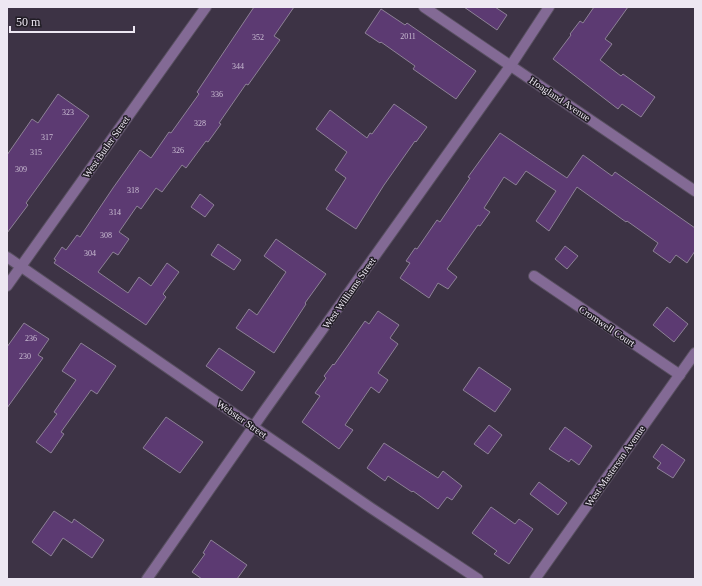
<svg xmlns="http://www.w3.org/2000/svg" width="702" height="586" viewBox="0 0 702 586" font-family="'Times New Roman',serif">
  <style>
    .building { fill: #5c3a72; stroke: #8d8196 }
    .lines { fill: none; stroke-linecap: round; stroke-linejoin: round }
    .minor-casing { stroke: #595061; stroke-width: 12 }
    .minor { stroke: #836a95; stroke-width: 10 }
    .labels { text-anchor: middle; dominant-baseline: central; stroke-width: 3; stroke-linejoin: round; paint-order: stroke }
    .number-label { font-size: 8px; fill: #c9bcd2 }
    .street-label { font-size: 10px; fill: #ede7f2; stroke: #211d25 }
  </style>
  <rect width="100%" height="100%" fill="#3d3345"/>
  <g class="building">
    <path d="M254 7H294L274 36 280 40 248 85 246 84 219 123 221 124 208 142 206 141 186 168 182 165 162 192 156 188 141 209 137 206 119 232 129 239 118 255 113 252 98 272 128 293 139 277 151 286 167 263 179 272 163 294 166 297 146 325 54 263 56 260 54 259 62 247 66 250 77 235 80 237 113 188 140 150 151 158 169 132 171 133 199 94 197 92Z"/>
    <path d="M464 7H495L507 15 497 30Z"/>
    <path d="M594 7H628L605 39 612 44 600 60 621 76 623 74 655 97 641 117 622 104 618 109 553 59 571 35 570 34 580 21 583 23Z"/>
    <path d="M381 9 405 25 407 23 476 71 456 99 413 69 415 66 381 42 380 43 365 33Z"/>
    <path d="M58 94 89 116 26 203 28 205 7 233V155L32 119 38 123Z"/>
    <path d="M394 104 427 127 416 142 415 141 384 185 356 229 326 209 346 178 335 170 347 152 316 129 330 110 367 138 370 133 372 134Z"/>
    <path d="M500 133 567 178 583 155 612 176 615 172 695 228V251L687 263 676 255 670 263 653 251 658 243 627 221 626 222 577 187 549 231 536 221 556 191 526 171 516 185 504 177 484 208 490 212 480 226 478 225 447 269 457 277 448 289 438 283 429 298 400 278 410 263 406 261 415 248 417 249 437 220 440 222 470 178 468 177Z"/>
    <path d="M200 194 214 205 205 217 191 207Z"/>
    <path d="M276 239 326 274 305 303 306 304 274 353 236 328 249 309 257 315 286 272 264 256Z"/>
    <path d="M218 244 241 260 234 270 211 255Z"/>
    <path d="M565 246 578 256 567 269 555 259Z"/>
    <path d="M667 307 688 324 674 342 653 325Z"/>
    <path d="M378 311 399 325 390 338 398 344 378 373 388 380 379 393 371 387 345 425 353 430 339 449 302 422 320 396 315 393 326 378 324 376 333 364 334 365 365 321 369 324Z"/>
    <path d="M24 323 49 339 38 355 43 358 7 408V347Z"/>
    <path d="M81 343 116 366 97 394 91 390 61 432 64 434 51 453 36 442 57 414 54 412 76 380 62 371Z"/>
    <path d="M219 348 255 372 242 391 206 366Z"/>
    <path d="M479 367 511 389 495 412 463 390Z"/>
    <path d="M166 417 203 442 180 473 143 448Z"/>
    <path d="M489 425 502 435 488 454 474 444Z"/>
    <path d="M565 427 592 446 579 465 571 459 569 462 549 449Z"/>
    <path d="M384 443 438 478 443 471 462 486 452 500 447 497 438 509 413 491 412 492 388 476 385 481 367 468Z"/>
    <path d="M662 444 685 460 673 478 657 468 661 463 653 457Z"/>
    <path d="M539 482 567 503 558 515 530 494Z"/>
    <path d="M491 507 515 524 519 519 533 529 509 564 494 554 497 551 472 533Z"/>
    <path d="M54 511 72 523 74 519 104 540 92 558 63 538 51 556 32 542Z"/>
    <path d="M211 540 247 565 237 579H202L192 572 205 554 203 553Z"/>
  </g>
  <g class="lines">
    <defs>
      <g id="minor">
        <path d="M424 7 695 191"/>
        <path d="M7 257 371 508 478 579"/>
        <path d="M534 276 680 375"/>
        <path d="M7 286 206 7"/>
        <path d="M147 579 265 410 511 65 549 7"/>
        <path d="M535 579 695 353"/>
      </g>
    </defs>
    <use href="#minor" class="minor-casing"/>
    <use href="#minor" class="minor"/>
  </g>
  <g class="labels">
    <g class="number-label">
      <text x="408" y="36">2011</text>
      <text x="258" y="37">352</text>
      <text x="238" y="66">344</text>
      <text x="217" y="94">336</text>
      <text x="68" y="112">323</text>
      <text x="200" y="123">328</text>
      <text x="47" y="137">317</text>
      <text x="178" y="150">326</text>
      <text x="36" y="152">315</text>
      <text x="21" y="169">309</text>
      <text x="133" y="190">318</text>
      <text x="115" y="212">314</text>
      <text x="106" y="235">308</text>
      <text x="90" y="253">304</text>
      <text x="31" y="338">236</text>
      <text x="25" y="356">230</text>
    </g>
    <g class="street-label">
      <text transform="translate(560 99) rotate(34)">Hoagland Avenue</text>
      <text transform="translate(106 147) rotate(-55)">West Butler Street</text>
      <text transform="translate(349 293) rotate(-55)">West Williams Street</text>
      <text transform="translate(607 326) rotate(34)">Cromwell Court</text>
      <text transform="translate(242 419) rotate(35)">Webster Street</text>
      <text transform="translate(615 466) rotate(-55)">West Masterson Avenue</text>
    </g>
  </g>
  <rect width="702" height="586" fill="none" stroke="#ede7f2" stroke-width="16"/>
  <path d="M10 26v6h124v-6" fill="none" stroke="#ede7f2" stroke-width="2"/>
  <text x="16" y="26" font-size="12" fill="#ede7f2" stroke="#211d25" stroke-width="3" paint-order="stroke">50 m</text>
</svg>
